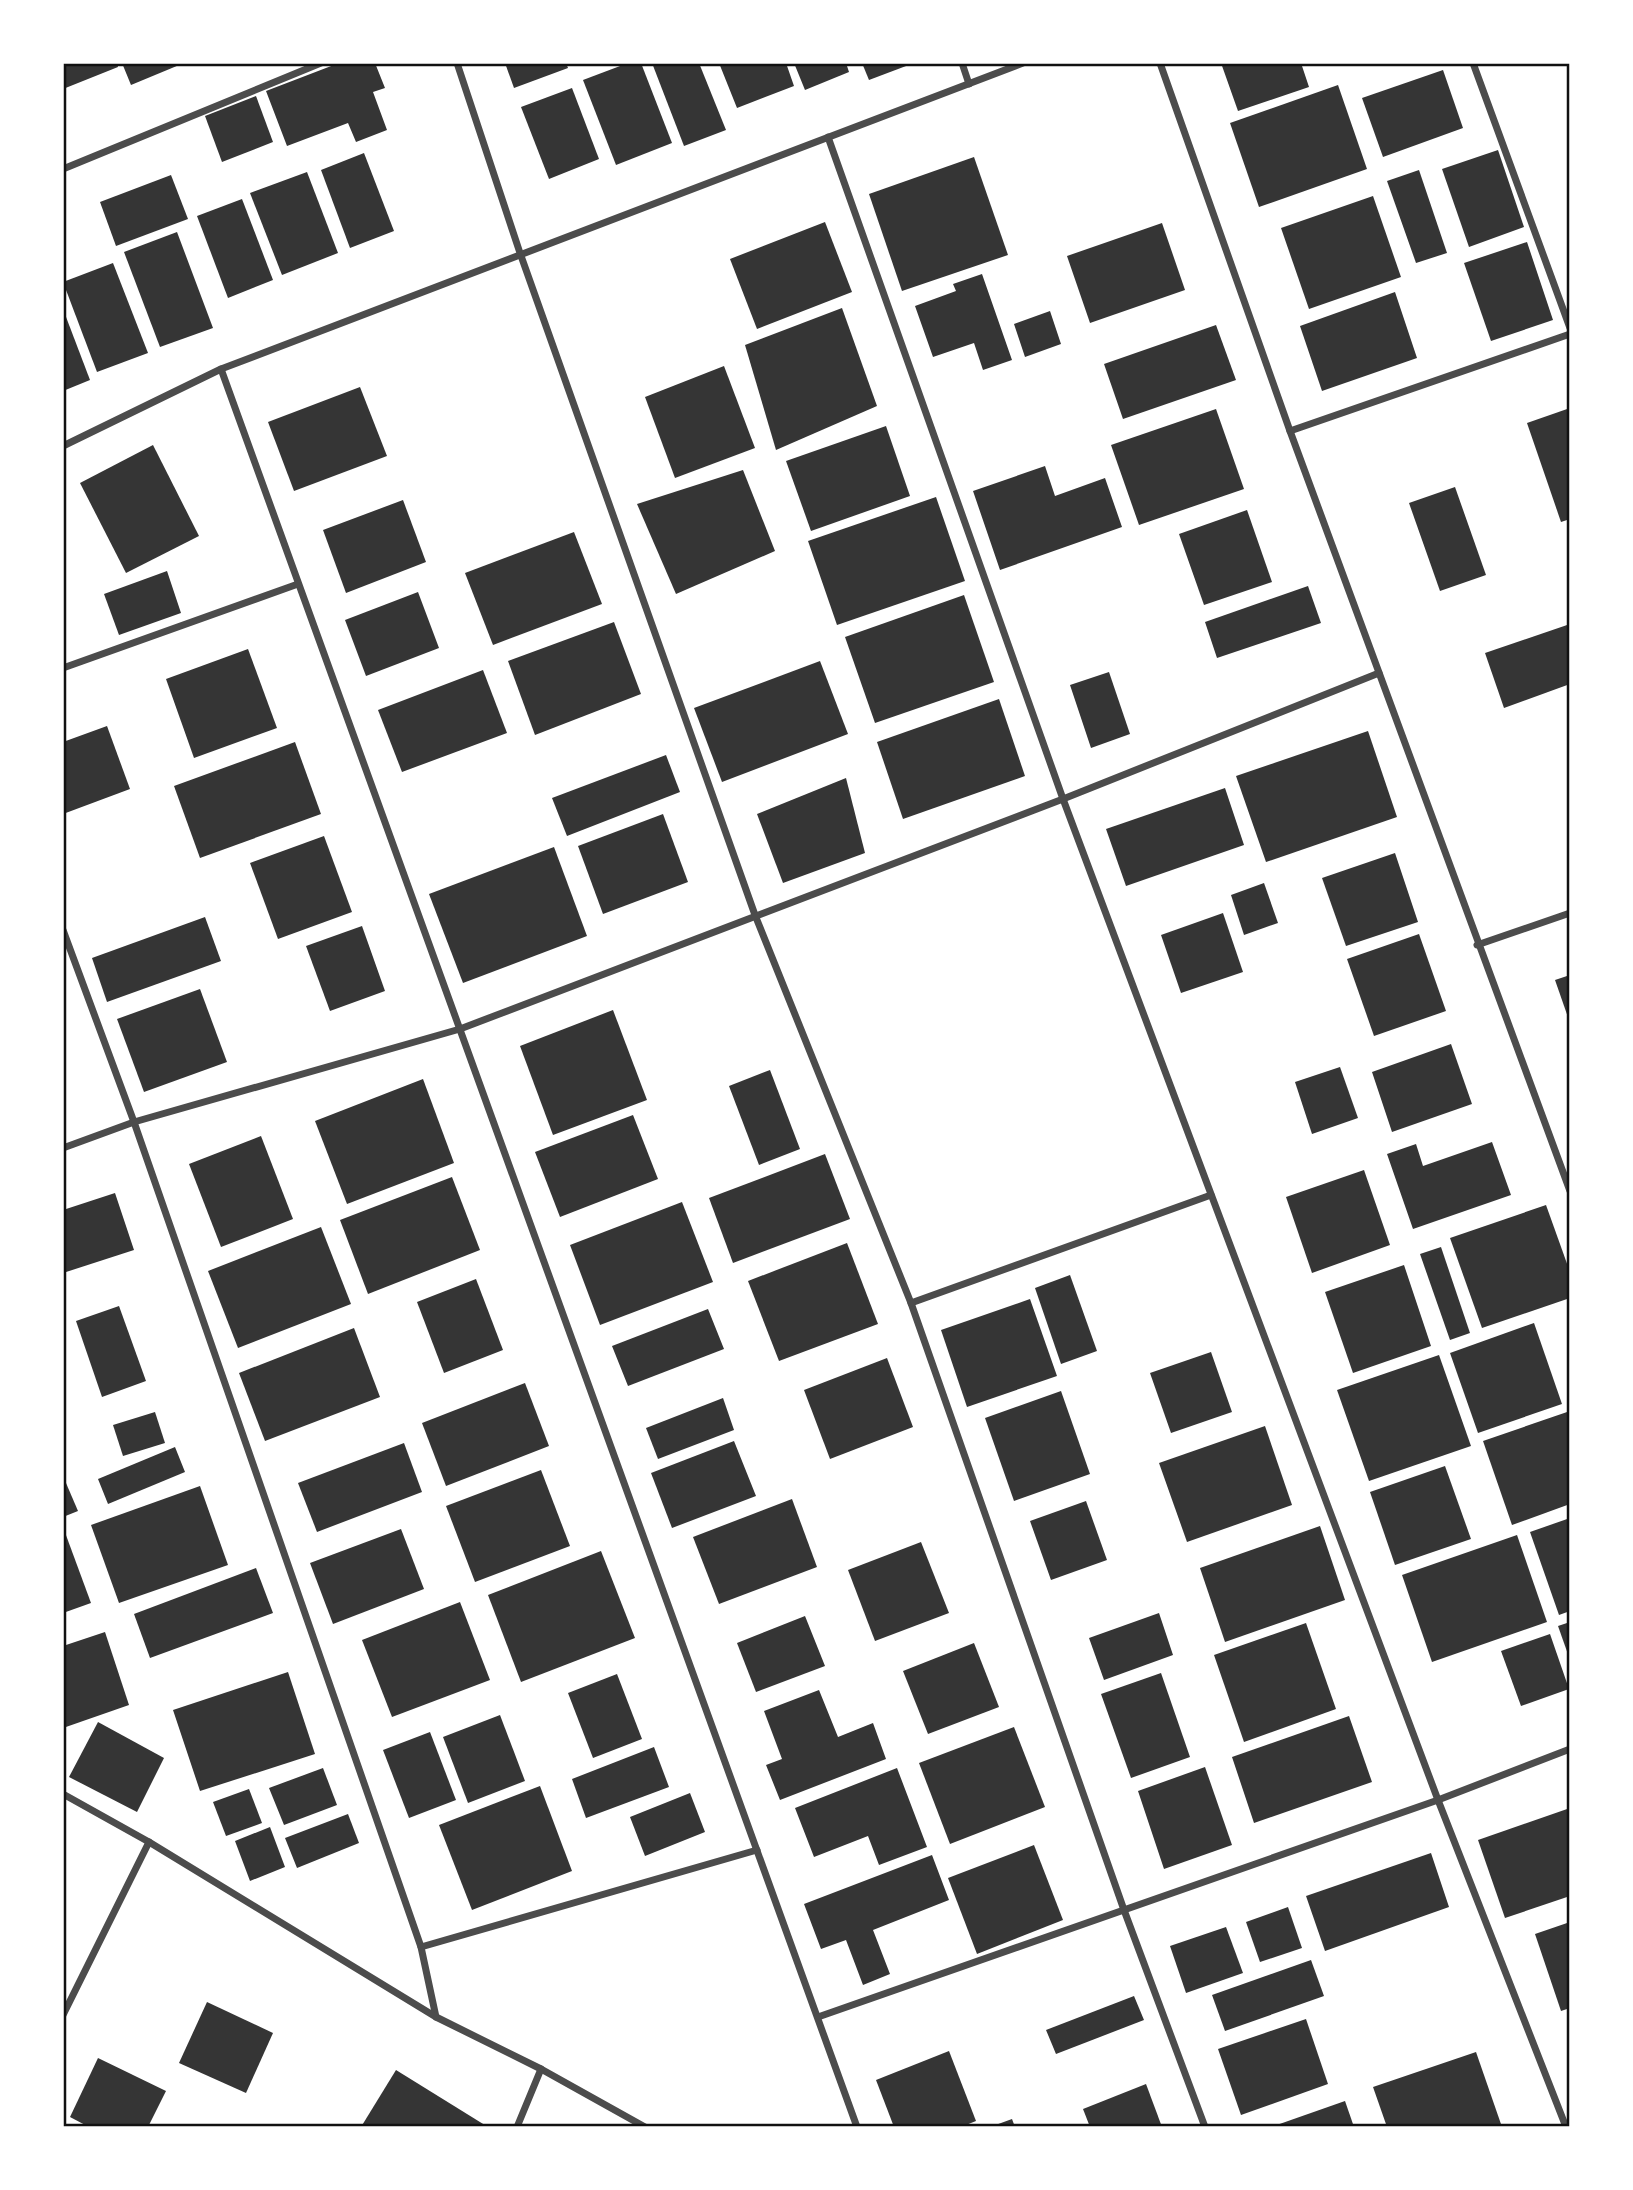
<svg xmlns="http://www.w3.org/2000/svg" width="1633" height="2190" viewBox="0 0 1633 2190" font-family="Arial,sans-serif">
  <style>
    .building { fill: #353535 }
    .lines { fill: none; stroke-linecap: round; stroke-linejoin: round }
    .minor { stroke: #4c4c4c; stroke-width: 7 }
    .neatline { fill: none; stroke: #111; stroke-width: 2.5 }
  </style>
  <rect width="100%" height="100%" fill="#fff"/>
  <g class="building">
    <path d="M63 63H117L118 67 63 89Z"/>
    <path d="M122 63H184L131 85Z"/>
    <path d="M339 63H375L385 88 373 92 387 130 356 142 348 123 287 146 266 91Z"/>
    <path d="M505 63H566L568 68 514 88Z"/>
    <path d="M628 63H641L672 143 616 165 583 80Z"/>
    <path d="M652 63H699L726 130 684 146Z"/>
    <path d="M719 63H786L794 86 737 108Z"/>
    <path d="M794 63H846L849 72 805 90Z"/>
    <path d="M862 63H914L869 80Z"/>
    <path d="M1221 63H1301L1309 87 1238 111Z"/>
    <path d="M1443 70 1463 128 1383 157 1362 98Z"/>
    <path d="M1338 85 1367 169 1259 207 1230 123Z"/>
    <path d="M572 88 599 159 549 179 521 107Z"/>
    <path d="M256 96 273 142 222 162 205 116Z"/>
    <path d="M1498 150 1524 227 1469 247 1442 169Z"/>
    <path d="M364 153 394 231 350 248 321 170Z"/>
    <path d="M974 157 1008 255 902 291 869 194Z"/>
    <path d="M1419 170 1447 253 1416 263 1387 181Z"/>
    <path d="M307 172 338 253 282 275 250 193Z"/>
    <path d="M171 175 188 219 116 246 100 202Z"/>
    <path d="M1373 196 1401 277 1309 309 1281 228Z"/>
    <path d="M242 199 273 280 228 298 197 216Z"/>
    <path d="M825 222 852 292 757 329 730 259Z"/>
    <path d="M1162 223 1185 290 1090 323 1067 256Z"/>
    <path d="M177 232 213 328 160 347 124 252Z"/>
    <path d="M1527 242 1553 320 1491 341 1464 263Z"/>
    <path d="M113 263 148 353 97 372 63 282Z"/>
    <path d="M982 274 1012 360 983 370 974 343 933 357 915 306 956 291 953 284Z"/>
    <path d="M1395 292 1417 358 1322 391 1300 326Z"/>
    <path d="M842 308 877 406 776 450 745 345Z"/>
    <path d="M63 309 90 380 63 391Z"/>
    <path d="M1050 311 1061 344 1025 357 1014 324Z"/>
    <path d="M1216 325 1236 380 1123 419 1104 364Z"/>
    <path d="M724 366 755 448 675 478 645 397Z"/>
    <path d="M360 387 387 456 294 491 268 422Z"/>
    <path d="M1570 408V519L1561 522 1527 423Z"/>
    <path d="M1216 409 1244 489 1139 525 1111 445Z"/>
    <path d="M886 426 910 496 811 531 786 461Z"/>
    <path d="M153 445 199 536 126 573 80 483Z"/>
    <path d="M1045 466 1055 496 1105 478 1122 527 1000 570 973 491Z"/>
    <path d="M743 470 775 551 676 594 637 504Z"/>
    <path d="M1455 487 1486 575 1440 591 1409 503Z"/>
    <path d="M936 497 965 581 837 625 808 541Z"/>
    <path d="M403 500 426 562 346 593 323 530Z"/>
    <path d="M1247 510 1272 582 1204 605 1179 534Z"/>
    <path d="M574 532 602 604 493 645 465 573Z"/>
    <path d="M167 571 181 613 119 635 104 594Z"/>
    <path d="M1308 586 1321 623 1217 658 1205 622Z"/>
    <path d="M418 592 439 648 366 676 345 620Z"/>
    <path d="M964 595 994 682 875 723 845 637Z"/>
    <path d="M614 622 641 694 535 735 508 661Z"/>
    <path d="M1570 624V684L1504 708 1485 653Z"/>
    <path d="M248 649 277 728 194 758 166 679Z"/>
    <path d="M820 661 848 734 722 782 694 708Z"/>
    <path d="M483 670 507 733 402 772 378 710Z"/>
    <path d="M1109 672 1130 734 1091 748 1070 685Z"/>
    <path d="M999 699 1025 776 903 819 877 742Z"/>
    <path d="M107 726 130 789 63 814V742Z"/>
    <path d="M1368 731 1397 817 1266 862 1236 776Z"/>
    <path d="M295 742 321 814 200 858 174 786Z"/>
    <path d="M666 755 680 792 567 836 552 798Z"/>
    <path d="M846 778 865 853 783 883 757 814Z"/>
    <path d="M1225 788 1244 845 1126 886 1106 829Z"/>
    <path d="M663 814 688 882 603 914 578 846Z"/>
    <path d="M324 836 352 912 278 939 250 863Z"/>
    <path d="M554 847 587 936 463 983 429 894Z"/>
    <path d="M1395 853 1418 922 1346 946 1322 878Z"/>
    <path d="M1264 883 1278 923 1244 935 1231 895Z"/>
    <path d="M1223 913 1243 972 1181 993 1161 935Z"/>
    <path d="M205 917 221 961 107 1002 92 958Z"/>
    <path d="M362 926 385 991 330 1011 306 946Z"/>
    <path d="M1419 934 1446 1011 1374 1036 1347 959Z"/>
    <path d="M1570 975V1023L1555 980Z"/>
    <path d="M200 989 227 1062 144 1092 117 1019Z"/>
    <path d="M613 1010 647 1100 553 1135 520 1046Z"/>
    <path d="M1451 1044 1472 1104 1392 1132 1372 1072Z"/>
    <path d="M1340 1067 1358 1118 1312 1134 1295 1082Z"/>
    <path d="M770 1070 800 1149 759 1165 729 1086Z"/>
    <path d="M423 1079 454 1163 347 1204 315 1121Z"/>
    <path d="M633 1115 658 1179 560 1217 535 1152Z"/>
    <path d="M261 1136 293 1219 221 1247 189 1164Z"/>
    <path d="M1492 1142 1511 1195 1413 1229 1387 1154 1416 1144 1423 1166Z"/>
    <path d="M825 1154 850 1219 733 1263 709 1198Z"/>
    <path d="M1364 1170 1390 1245 1312 1273 1286 1197Z"/>
    <path d="M452 1177 480 1250 368 1294 340 1220Z"/>
    <path d="M115 1193 134 1250 63 1273V1210Z"/>
    <path d="M682 1202 713 1282 600 1325 570 1245Z"/>
    <path d="M1546 1205 1570 1272V1298L1482 1328 1450 1238Z"/>
    <path d="M321 1227 351 1304 238 1348 208 1271Z"/>
    <path d="M847 1243 878 1324 779 1361 748 1281Z"/>
    <path d="M1441 1247 1470 1333 1450 1340 1420 1254Z"/>
    <path d="M1404 1265 1431 1346 1353 1373 1325 1292Z"/>
    <path d="M1070 1275 1097 1351 1061 1364 1035 1288Z"/>
    <path d="M476 1279 503 1350 444 1373 417 1302Z"/>
    <path d="M1030 1299 1057 1376 967 1407 941 1330Z"/>
    <path d="M119 1306 146 1381 102 1397 76 1321Z"/>
    <path d="M708 1309 724 1349 628 1386 612 1346Z"/>
    <path d="M1534 1323 1562 1404 1478 1433 1450 1353Z"/>
    <path d="M354 1328 380 1397 265 1441 239 1373Z"/>
    <path d="M1211 1352 1232 1412 1171 1433 1150 1373Z"/>
    <path d="M1439 1355 1471 1446 1369 1481 1337 1390Z"/>
    <path d="M887 1358 913 1427 830 1459 804 1390Z"/>
    <path d="M525 1383 549 1446 446 1486 422 1423Z"/>
    <path d="M1061 1391 1090 1474 1014 1501 985 1418Z"/>
    <path d="M723 1398 734 1430 658 1459 646 1428Z"/>
    <path d="M1570 1411V1504L1512 1525 1483 1441Z"/>
    <path d="M155 1412 165 1443 123 1456 113 1425Z"/>
    <path d="M1265 1426 1292 1505 1187 1542 1159 1463Z"/>
    <path d="M734 1441 756 1496 672 1528 651 1473Z"/>
    <path d="M404 1443 422 1492 317 1532 298 1483Z"/>
    <path d="M175 1447 185 1472 108 1504 98 1479Z"/>
    <path d="M1445 1466 1471 1539 1395 1565 1370 1492Z"/>
    <path d="M541 1470 570 1546 475 1582 446 1506Z"/>
    <path d="M63 1476 78 1511 63 1517Z"/>
    <path d="M200 1486 228 1565 119 1603 91 1525Z"/>
    <path d="M792 1499 817 1567 719 1604 693 1537Z"/>
    <path d="M1086 1501 1107 1560 1051 1580 1030 1521Z"/>
    <path d="M1570 1518V1611L1559 1615 1530 1532Z"/>
    <path d="M1320 1526 1345 1600 1225 1642 1200 1568Z"/>
    <path d="M63 1527 91 1603 63 1613Z"/>
    <path d="M401 1529 424 1589 333 1624 310 1563Z"/>
    <path d="M1517 1535 1547 1622 1432 1662 1402 1575Z"/>
    <path d="M921 1542 949 1613 875 1641 848 1570Z"/>
    <path d="M601 1551 635 1638 521 1682 488 1595Z"/>
    <path d="M256 1568 273 1613 150 1658 134 1614Z"/>
    <path d="M460 1602 490 1680 392 1717 362 1640Z"/>
    <path d="M1159 1613 1173 1655 1104 1680 1089 1638Z"/>
    <path d="M805 1616 825 1666 756 1692 737 1643Z"/>
    <path d="M1570 1622V1660L1558 1626Z"/>
    <path d="M1306 1623 1336 1709 1244 1742 1214 1655Z"/>
    <path d="M105 1632 129 1705 63 1728V1646Z"/>
    <path d="M1550 1634 1569 1689 1521 1706 1501 1651Z"/>
    <path d="M974 1643 999 1707 928 1734 903 1671Z"/>
    <path d="M288 1672 315 1754 200 1791 173 1710Z"/>
    <path d="M1161 1673 1190 1757 1131 1778 1101 1694Z"/>
    <path d="M617 1674 642 1739 593 1758 568 1693Z"/>
    <path d="M819 1690 838 1737 873 1723 886 1759 780 1800 766 1765 782 1759 764 1711Z"/>
    <path d="M500 1715 525 1781 468 1803 443 1737Z"/>
    <path d="M1349 1716 1372 1782 1254 1823 1232 1757Z"/>
    <path d="M98 1722 164 1758 137 1812 69 1777Z"/>
    <path d="M1014 1727 1045 1807 950 1844 919 1763Z"/>
    <path d="M430 1732 456 1800 409 1818 383 1750Z"/>
    <path d="M654 1747 669 1787 586 1818 572 1779Z"/>
    <path d="M1205 1767 1232 1845 1164 1869 1138 1791Z"/>
    <path d="M323 1768 337 1805 284 1825 269 1788Z"/>
    <path d="M897 1768 927 1847 879 1865 868 1836 814 1857 795 1808Z"/>
    <path d="M540 1786 572 1871 472 1910 439 1825Z"/>
    <path d="M249 1789 262 1823 226 1836 213 1802Z"/>
    <path d="M690 1793 705 1832 645 1856 630 1817Z"/>
    <path d="M1570 1808V1896L1505 1918 1478 1840Z"/>
    <path d="M348 1814 359 1843 297 1868 285 1838Z"/>
    <path d="M270 1827 285 1867 250 1881 235 1841Z"/>
    <path d="M1034 1845 1063 1920 977 1954 948 1878Z"/>
    <path d="M1431 1853 1449 1907 1325 1951 1306 1896Z"/>
    <path d="M932 1855 949 1900 873 1930 890 1974 863 1985 846 1940 821 1949 804 1904Z"/>
    <path d="M1288 1907 1302 1948 1260 1962 1246 1922Z"/>
    <path d="M1570 1922V2008L1561 2011 1535 1934Z"/>
    <path d="M1226 1927 1243 1973 1186 1993 1170 1946Z"/>
    <path d="M1311 1960 1324 1996 1225 2031 1212 1995Z"/>
    <path d="M1134 1996 1144 2020 1056 2054 1046 2030Z"/>
    <path d="M207 2002 273 2033 246 2093 179 2063Z"/>
    <path d="M1306 2019 1328 2084 1241 2115 1218 2049Z"/>
    <path d="M949 2051 976 2121 961 2127H894L876 2080Z"/>
    <path d="M1476 2052 1502 2127H1387L1373 2087Z"/>
    <path d="M98 2058 166 2091 148 2127H89L70 2117Z"/>
    <path d="M396 2070 488 2127H361Z"/>
    <path d="M1146 2084 1162 2127H1090L1083 2109Z"/>
    <path d="M1345 2101 1354 2127H1271Z"/>
    <path d="M1012 2119 1015 2127H990Z"/>
  </g>
  <g class="lines">
    <g class="minor">
      <path d="M457 63 520 253 755 915 911 1303 1124 1910 1205 2127"/>
      <path d="M962 63 969 84"/>
      <path d="M1160 63 1290 431 1570 1191"/>
      <path d="M1473 63 1570 328"/>
      <path d="M828 137 1063 799 1438 1800 1566 2127"/>
      <path d="M63 169 321 63"/>
      <path d="M221 369 857 2127"/>
      <path d="M1290 431 1570 334"/>
      <path d="M63 446 221 369 1023 63"/>
      <path d="M63 668 298 584"/>
      <path d="M63 930 134 1122 421 1947 436 2017"/>
      <path d="M1477 945 1570 913"/>
      <path d="M63 1148 134 1122 460 1029 1063 799 1379 673"/>
      <path d="M911 1303 1211 1195"/>
      <path d="M63 1794 149 1842 436 2017 541 2069 645 2127"/>
      <path d="M421 1947 757 1850"/>
      <path d="M63 2015 149 1842"/>
      <path d="M818 2017 1438 1800 1570 1749"/>
      <path d="M517 2127 541 2069"/>
    </g>
  </g>
  <rect width="1633" height="2190" fill="none" stroke="#ffffff" stroke-width="130"/>
  <rect x="65" y="65" width="1503" height="2060" class="neatline"/>
</svg>
